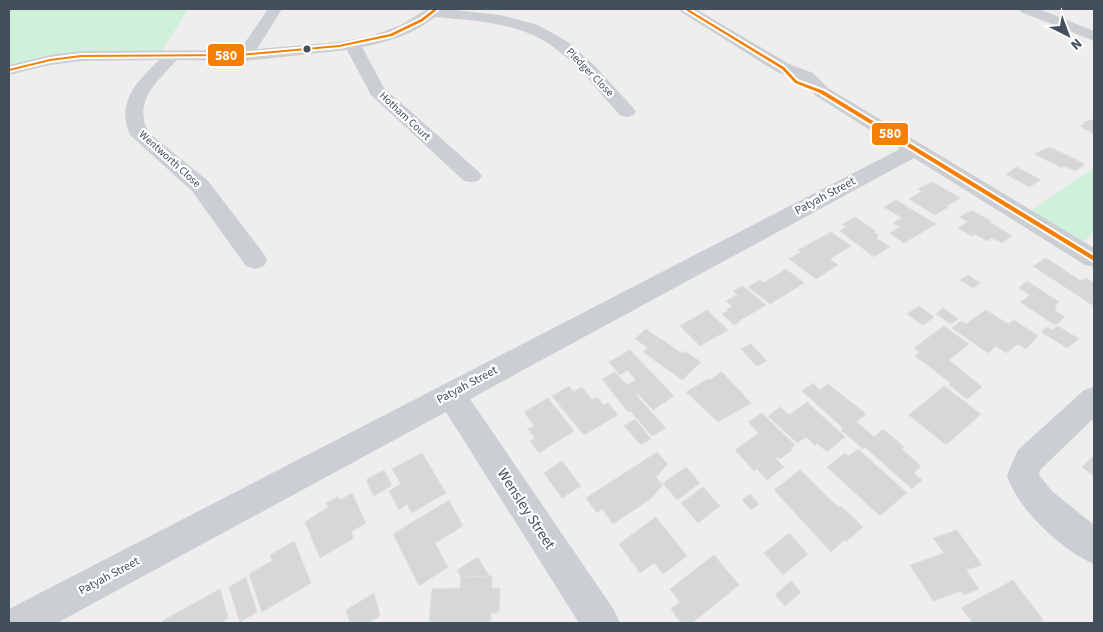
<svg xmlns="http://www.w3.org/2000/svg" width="1103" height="632" viewBox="0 0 1103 632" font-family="'Source Sans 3',sans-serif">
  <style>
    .green { fill: #cff1db }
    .building { fill: #d7d6d9; stroke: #dfdfe0 }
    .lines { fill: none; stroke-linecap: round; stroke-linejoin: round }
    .minor { fill: #cbced2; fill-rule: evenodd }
    .bus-1-casing { stroke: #fff; stroke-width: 4 }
    .bus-1 { fill: #f68005; fill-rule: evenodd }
    .bus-dot { fill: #43505c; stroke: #fff; stroke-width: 2 }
    .labels { text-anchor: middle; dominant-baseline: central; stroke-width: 4.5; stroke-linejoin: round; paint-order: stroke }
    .far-street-label { font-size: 11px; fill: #43505c; stroke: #fff }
    .street-label { font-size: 12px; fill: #43505c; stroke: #fff }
    .near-street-label { font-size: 15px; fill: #43505c; stroke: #fff }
    .line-badge { stroke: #fff; stroke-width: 2 }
    .badge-label { font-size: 14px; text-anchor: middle; font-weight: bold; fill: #fff }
  </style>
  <rect width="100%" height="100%" fill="#efeded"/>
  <g class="green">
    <path d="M9 9H188L161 52 29 62 9 67Z"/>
    <path d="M1094 168V233L1081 243 1029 212Z"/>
  </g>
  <g class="building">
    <path d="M1094 119V134L1080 126 1084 124 1083 123 1086 122H1085Z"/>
    <path d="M1050 147 1085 164 1075 171 1064 166 1062 168 1034 154Z"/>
    <path d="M1017 167 1041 180 1029 187 1006 174Z"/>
    <path d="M932 182 961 198 947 206 918 189Z"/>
    <path d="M922 191 947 206 948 207 935 215 909 199Z"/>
    <path d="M896 200 936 224 904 243 890 233 900 227 893 223 902 218 884 207Z"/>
    <path d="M970 211H973L991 221 990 222 1012 236 1002 243 992 238 987 241 975 234 971 236 958 228 968 222 960 217Z"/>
    <path d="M855 217 876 231 874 232 879 236 876 238 890 247 874 257 840 231 846 227 842 225Z"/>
    <path d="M831 232 851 246 830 259 838 265 816 279 789 259 801 252 798 250Z"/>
    <path d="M1046 258 1081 281 1086 278 1094 283V303L1092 305 1033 266Z"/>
    <path d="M786 269 804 283 770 304 748 287 760 280 763 283Z"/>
    <path d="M968 275 980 283 973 288 960 280Z"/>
    <path d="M1027 281 1059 302 1055 305 1057 307 1054 310 1065 317 1055 325 1020 302 1030 295 1019 288Z"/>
    <path d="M743 286 766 305 739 321 726 310 732 306 726 301 737 295 733 291Z"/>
    <path d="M919 306 934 317 923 325 907 314Z"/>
    <path d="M943 308 958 319 951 324 936 314Z"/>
    <path d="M707 310 728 330 700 346 680 326Z"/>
    <path d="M986 310 1008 324 1014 320 1038 336 1026 349 1018 344 1006 353 996 346 988 353 952 328 961 321 966 324Z"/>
    <path d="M727 311 739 321 740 322 734 325 722 314Z"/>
    <path d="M944 326 969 344 949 360 982 387 967 399 949 385 951 383 915 356 920 352 914 348Z"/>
    <path d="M1058 326 1079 339 1067 348 1041 332 1047 327 1052 330Z"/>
    <path d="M646 329 659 338 648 348 635 339Z"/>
    <path d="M659 338 683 354 685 351 701 362 682 380 643 352Z"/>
    <path d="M751 344 767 361 757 366 741 349Z"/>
    <path d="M630 350 674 396 653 410 638 394 636 395 666 428 652 436 630 411 628 412 602 379 615 372 627 385 636 380 627 370 620 375 609 362Z"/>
    <path d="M722 372 751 403 718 422 686 392 708 379 710 380Z"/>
    <path d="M813 383 820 390 828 384 866 414 856 422 865 429 852 439 841 430 843 428 802 391Z"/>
    <path d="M569 386 574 392 582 387 592 400 597 397 604 405 608 403 618 415 584 435 552 396Z"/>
    <path d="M944 386 981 414 946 445 909 415Z"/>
    <path d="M548 398 574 431 539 453 530 441 535 438 528 429 534 426 524 412Z"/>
    <path d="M807 402 845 437 827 452 817 443 815 446 806 437 797 443 768 416 780 407 789 415Z"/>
    <path d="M762 413 795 445 790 449 792 450 780 459 778 457 776 459 784 467 767 480 757 469 754 471 735 450 759 433 748 422Z"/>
    <path d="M635 419 651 439 641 445 624 426Z"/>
    <path d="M865 429 874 437 883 429 904 447 902 449 921 466 914 473 922 480 912 489 865 447 862 449 852 439Z"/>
    <path d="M858 449 907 493 880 516 827 467 845 453 848 456Z"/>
    <path d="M657 452 668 464 656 477 663 485 649 500 613 524 602 509 597 513 586 498Z"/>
    <path d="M422 453 446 493 412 513 407 504 399 510 389 491 401 484 392 469Z"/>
    <path d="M1094 455V476L1082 467Z"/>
    <path d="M562 461 581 486 562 498 544 473Z"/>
    <path d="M686 467 700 483 677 500 663 483Z"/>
    <path d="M384 470 392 485 374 496 366 480Z"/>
    <path d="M800 470 839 508 841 506 863 527 846 542 844 540 831 552 774 490Z"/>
    <path d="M703 487 720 506 698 523 681 503Z"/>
    <path d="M352 493 366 523 351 532 354 538 320 558 305 522 328 507 326 503 338 497 340 500Z"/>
    <path d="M750 494 759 504 751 510 742 500Z"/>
    <path d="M449 500 463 526 435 543 448 567 419 586 393 534Z"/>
    <path d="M656 517 687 556 663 574 654 563 640 573 619 544Z"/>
    <path d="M957 530 982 565 966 570 979 589 964 595 961 591 933 601 910 565 944 553 933 538Z"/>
    <path d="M789 533 808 554 783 575 764 553Z"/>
    <path d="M294 541 311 583 262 612 249 574 272 561 270 555Z"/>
    <path d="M714 555 739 585 692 623H681L671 609 680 602 670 589Z"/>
    <path d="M478 557 489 576 461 577 457 570Z"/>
    <path d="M492 576V588H500L499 612 491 613V623H429L432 589 460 588 461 577Z"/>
    <path d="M246 577 257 612 240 622 229 587Z"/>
    <path d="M1013 580 1043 620 1037 623H973L961 608Z"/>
    <path d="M791 581 801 592 785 606 775 595Z"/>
    <path d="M220 589 228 618 220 623H163L162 621Z"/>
    <path d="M374 593 380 616 368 623H350L346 610Z"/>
  </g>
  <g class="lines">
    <g class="minor">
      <path d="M268 9H282L257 49 339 42 371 36 401 25 427 9H445L500 15 538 25 568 42 594 65 636 111 634 115 627 117 620 115C599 93 581 67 556 49 521 22 477 21 435 17 414 34 389 42 362 47L384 88 478 171 482 176 478 181 471 182 464 181 371 95 347 50 245 61 177 60C157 82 133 100 148 132L208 181 264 254 267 260 264 266 255 269 246 266 192 191 130 135C116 102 136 83 159 60L81 61 50 65 9 75V65L50 55 81 51 240 50Z"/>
      <path d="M679 9H696L789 64 813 73 828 88 1094 248V267L1085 265 914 158 470 399 614 610 620 623H579L446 412 57 623H9V609L900 149 816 96 801 81 777 72 681 12Z"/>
      <path d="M1019 9H1039L1094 31V41L1021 12Z"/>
      <path d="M1094 387V418L1040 470 1039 475 1053 492 1094 525V564C1063 551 1016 508 1007 475L1018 450 1084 390Z"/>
    </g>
    <defs>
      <g id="bus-1">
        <path d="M434 9H438L423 21 392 36 339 47 239 56 81 57 50 61 9 71V69L50 59 81 55 239 54 339 45 390 34 421 19Z"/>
        <path d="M684 9H688L784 67 797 81 824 91 1094 256V261L820 93 795 83 782 69Z"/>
      </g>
    </defs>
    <use href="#bus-1" class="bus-1-casing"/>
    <use href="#bus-1" class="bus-1"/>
  </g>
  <circle class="bus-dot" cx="307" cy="49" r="4.5"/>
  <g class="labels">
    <g class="far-street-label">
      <text transform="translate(590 72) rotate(46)">Pledger Close</text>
      <text transform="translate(405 116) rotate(43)">Hotham Court</text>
      <text transform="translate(170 159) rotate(42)">Wentworth Close</text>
    </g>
    <g class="street-label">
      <text transform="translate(825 196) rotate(-28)">Patyah Street</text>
      <text transform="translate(467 385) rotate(-28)">Patyah Street</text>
      <text transform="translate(109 576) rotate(-28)">Patyah Street</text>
    </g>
    <g class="near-street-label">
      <text transform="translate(526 509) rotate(57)">Wensley Street</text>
    </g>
  </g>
  <g class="line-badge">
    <rect x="207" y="43" width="38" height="24" rx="5" fill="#f68005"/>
    <rect x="871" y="122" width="38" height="24" rx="5" fill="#f68005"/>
  </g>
  <g class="badge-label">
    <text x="226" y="60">580</text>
    <text x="890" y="138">580</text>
  </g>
  <rect width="1103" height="632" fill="none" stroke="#43505c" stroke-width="20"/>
  <g transform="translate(1068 35) rotate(138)" stroke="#ffffff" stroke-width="4" paint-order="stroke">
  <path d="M0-4L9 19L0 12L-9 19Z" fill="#43505c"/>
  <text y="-8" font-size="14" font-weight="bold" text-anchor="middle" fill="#43505c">N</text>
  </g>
</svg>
